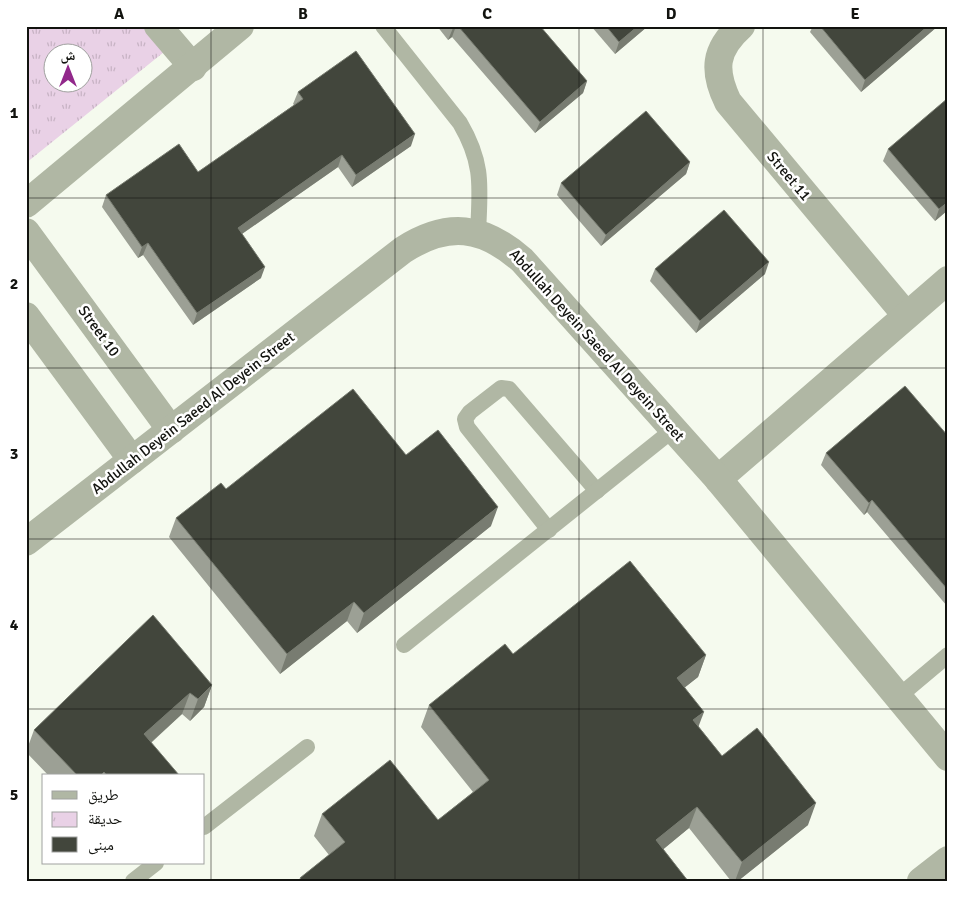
<svg xmlns="http://www.w3.org/2000/svg" width="974" height="907" viewBox="0 0 974 907" font-family="Signika,'Noto Naskh Arabic',sans-serif">
  <style>
    .park { fill: url(#park-tufts); fill-rule: evenodd }
    .lines { fill: none; stroke-linecap: round; stroke-linejoin: round }
    .service { stroke: #b0b7a4; stroke-width: 16 }
    .minor { stroke: #b0b7a4; stroke-width: 28 }
    .wall { fill: #9ca095 }
    .shaded-wall { fill: #787c71 }
    .building { fill: #42463c; stroke: #787c71 }
    .grid { fill: none; stroke: #12130f; stroke-width: 1; stroke-opacity: 0.55 }
    .labels { text-anchor: middle; dominant-baseline: central; stroke-width: 5; stroke-linejoin: round; paint-order: stroke }
    .street-label { font-size: 15px; fill: #12130f; stroke: #fff }
    .neatline { fill: none; stroke: #12130f; stroke-width: 2 }
    .grid-label { font-size: 16px; text-anchor: middle; font-weight: bold; fill: #12130f }
  </style>
  <defs>
    <pattern id="park-tufts" width="24" height="20" patternUnits="userSpaceOnUse" patternTransform="scale(1.25)"><rect width="24" height="20" fill="#e9d1e6"/><path d="M3 7l-1-3M5 7V3M7 7l1-3M15 17l-1-3M17 17v-4M19 17l1-3" fill="none" stroke="#c7b3c4"/></pattern>
  </defs>
  <rect width="100%" height="100%" fill="#f5faee"/>
  <path class="park" d="M26 26H143L164 52 26 163ZM52 52H82V82H52Z"/>
  <g class="lines">
    <g class="service">
      <path d="M383 26 460 123C484 164 480 187 478 233"/>
      <path d="M549 530 467 427 465 419 470 412 501 388 509 389 597 491"/>
      <path d="M404 645 674 429"/>
      <path d="M898 697 948 655"/>
      <path d="M204 827 307 747"/>
      <path d="M133 881 156 863"/>
    </g>
    <g class="minor">
      <path d="M158 26 193 67"/>
      <path d="M741 26C714 50 713 71 728 102L906 315"/>
      <path d="M26 204 240 26"/>
      <path d="M26 232 171 430"/>
      <path d="M26 316 132 460"/>
      <path d="M718 479 948 280"/>
      <path d="M26 542 403 250C448 221 483 226 522 260L718 479 948 757"/>
      <path d="M921 881 948 860"/>
    </g>
  </g>
  <g class="wall">
    <path d="M437 26H540L587 81 583 93 535 133 452 37 448 40Z"/>
    <path d="M591 26H648L615 54Z"/>
    <path d="M813 26H938L861 92 810 32Z"/>
    <path d="M298 92 411 146 352 187 338 167 242 234 261 278 193 325 143 255 138 258 102 207 106 195 198 172 294 105 293 104Z"/>
    <path d="M888 149 948 210 935 221 883 161Z"/>
    <path d="M690 162 686 174 601 246 557 195 561 183Z"/>
    <path d="M655 269 765 274 696 333 650 281Z"/>
    <path d="M948 436V606H947L867 512 864 515 821 465 826 453Z"/>
    <path d="M406 455 491 526 357 633 347 621 280 674 169 537 176 518 226 489Z"/>
    <path d="M513 654 706 655 698 677 685 687 699 727 722 756 808 825 738 881H731L689 828 663 849 688 881H299L300 878 329 855 314 836 322 814 438 820 473 792 421 727 429 705Z"/>
    <path d="M212 685 204 707 190 721 182 714 151 743 179 775 178 776H49L26 752 34 730Z"/>
  </g>
  <g class="shaded-wall">
    <path d="M455 26H456L452 37 448 40 453 28Z"/>
    <path d="M638 26H648L615 54 619 42Z"/>
    <path d="M928 26H938L861 92 865 80Z"/>
    <path d="M587 81 583 93 535 133 540 122Z"/>
    <path d="M415 134 411 146 352 187 356 175Z"/>
    <path d="M342 155 338 167 233 240 238 228Z"/>
    <path d="M690 162 686 174 601 246 606 235Z"/>
    <path d="M948 202V210L935 221 939 209Z"/>
    <path d="M148 243 143 255 138 258 142 247Z"/>
    <path d="M769 262 765 274 696 333 700 321Z"/>
    <path d="M265 267 261 278 193 325 197 313Z"/>
    <path d="M872 500 867 512 864 515 869 503Z"/>
    <path d="M498 507 491 526 357 633 364 613Z"/>
    <path d="M354 602 347 621 280 674 287 654Z"/>
    <path d="M706 655 698 677 669 700 677 678Z"/>
    <path d="M212 685 204 707 190 721 198 699Z"/>
    <path d="M190 693 182 714 136 756 144 734Z"/>
    <path d="M704 712 696 733 693 720Z"/>
    <path d="M816 803 808 825 738 881H735L742 862Z"/>
    <path d="M697 807 689 828 648 862 656 840Z"/>
  </g>
  <g class="building">
    <path d="M458 26H540L587 81 540 122Z"/>
    <path d="M606 26H638L619 42Z"/>
    <path d="M820 26H928L865 80Z"/>
    <path d="M356 51 415 134 356 175 342 155 238 228 265 267 197 313 148 243 142 247 106 195 179 144 198 172 303 99 298 92Z"/>
    <path d="M948 98V202L939 209 888 149Z"/>
    <path d="M646 111 690 162 606 235 561 183Z"/>
    <path d="M724 210 769 262 700 321 655 269Z"/>
    <path d="M905 386 948 436V590L872 500 869 503 826 453Z"/>
    <path d="M353 389 406 455 438 430 498 507 364 613 354 602 287 654 176 518 221 483 226 489Z"/>
    <path d="M630 561 706 655 677 678 704 712 693 720 722 756 757 728 816 803 742 862 697 807 656 840 688 881H302L300 878 345 842 322 814 390 760 438 820 489 780 429 705 505 644 513 654Z"/>
    <path d="M153 615 212 685 198 699 190 693 144 734 179 775 177 776H107L104 772 100 776H78L34 730Z"/>
  </g>
  <path class="grid" d="M211 26V881M395 26V881M579 26V881M763 26V881M26 198H948M26 368H948M26 539H948M26 709H948"/>
  <g class="labels">
    <g class="street-label">
      <text transform="translate(789 176) rotate(50)">Street 11</text>
      <text transform="translate(99 331) rotate(54)">Street 10</text>
      <text transform="translate(597 345) rotate(48)">Abdullah Deyein Saeed Al Deyein Street</text>
      <text transform="translate(193 413) rotate(-38)">Abdullah Deyein Saeed Al Deyein Street</text>
    </g>
  </g>
  <rect width="974" height="907" fill="none" stroke="#ffffff" stroke-width="55"/>
  <rect x="42" y="774" width="162" height="90" fill="#ffffff" stroke="#a0a19f"/>
  <rect x="52" y="791" width="25" height="8" fill="#b0b7a4" stroke="#a0a19f"/>
  <text x="88" y="800" font-size="15" fill="#12130f">طريق</text>
  <rect x="52" y="812" width="25" height="15" fill="url(#park-tufts)" stroke="#a0a19f"/>
  <text x="88" y="824" font-size="15" fill="#12130f">حديقة</text>
  <rect x="52" y="837" width="25" height="15" fill="#42463c" stroke="#a0a19f"/>
  <text x="88" y="850" font-size="15" fill="#12130f">مبنى</text>
  <g transform="translate(68 68)"><circle r="24" fill="#ffffff" stroke="#a0a19f"/>
  <path d="M0-4L9 19L0 12L-9 19Z" fill="#92288b"/>
  <text y="-8" font-size="14" font-weight="bold" text-anchor="middle" fill="#12130f">ش</text>
  </g>
  <rect x="28" y="28" width="918" height="852" class="neatline"/>
  <g class="grid-label">
    <text x="119" y="19">A</text>
    <text x="303" y="19">B</text>
    <text x="487" y="19">C</text>
    <text x="671" y="19">D</text>
    <text x="855" y="19">E</text>
    <text x="14" y="118">1</text>
    <text x="14" y="289">2</text>
    <text x="14" y="459">3</text>
    <text x="14" y="630">4</text>
    <text x="14" y="800">5</text>
  </g>
</svg>
